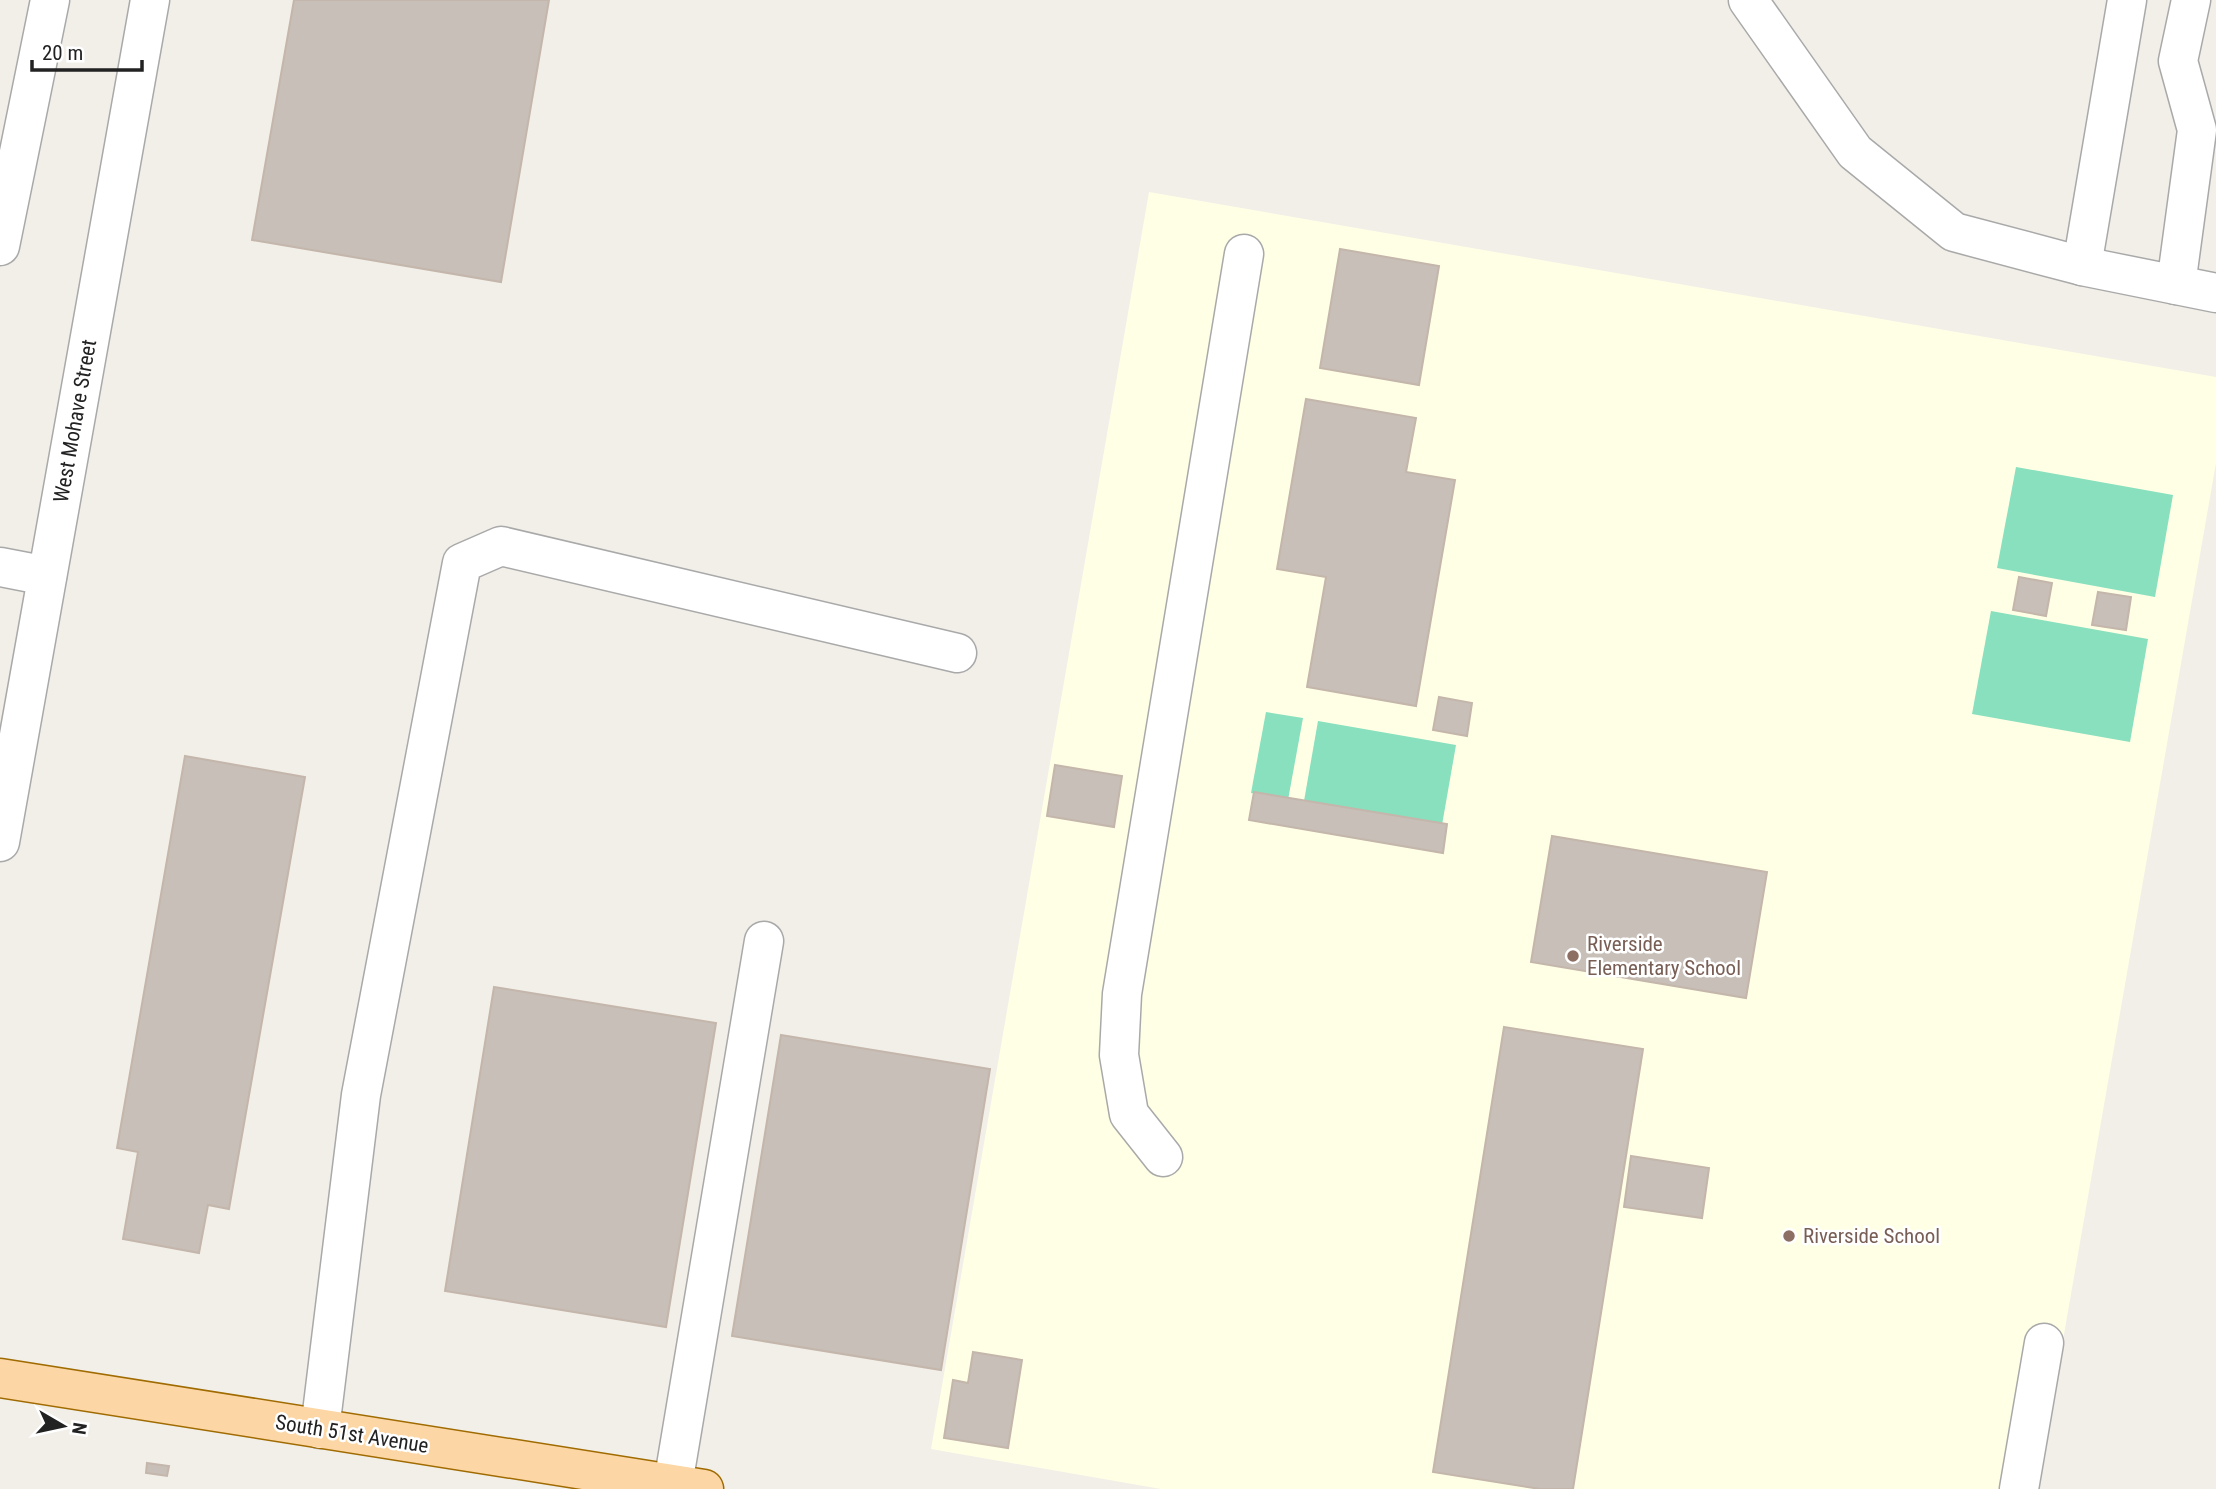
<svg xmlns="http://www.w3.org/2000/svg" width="2216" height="1489" viewBox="0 0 2216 1489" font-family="'Roboto Condensed',sans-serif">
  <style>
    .education { fill: #ffffe5 }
    .pitch { fill: #88e0be }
    .building { fill: #c7bfb8; stroke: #c4b6ab; stroke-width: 2 }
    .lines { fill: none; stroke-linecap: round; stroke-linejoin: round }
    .minor-casing { stroke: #a9a9a9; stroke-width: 41 }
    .major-casing { stroke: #a06b00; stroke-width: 41 }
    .minor { stroke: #fff; stroke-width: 38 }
    .major { stroke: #fcd6a4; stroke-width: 38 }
    .education-dot { fill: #8d6e63; stroke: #fff; stroke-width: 2.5 }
    .labels { text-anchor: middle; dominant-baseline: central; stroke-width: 5; stroke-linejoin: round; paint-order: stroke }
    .street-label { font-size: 21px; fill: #222; stroke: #fff }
    .education-label { font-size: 21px; fill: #785e54; stroke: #fff; text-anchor: start }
  </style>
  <rect width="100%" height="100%" fill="#f2efe9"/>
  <path class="education" d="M1149 192 2216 377V463L2037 1489H1161L931 1449Z"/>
  <g class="pitch">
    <path d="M2016 467 2173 495 2155 597 1997 568Z"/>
    <path d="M1991 611 2148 639 2130 742 1972 714Z"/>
    <path d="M1266 712 1303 718 1288 800 1251 793Z"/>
    <path d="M1318 721 1456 745 1442 825 1304 801Z"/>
  </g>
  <g class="building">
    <path d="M294 0H549L501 282 252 240Z"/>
    <path d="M1340 249 1439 266 1419 385 1320 368Z"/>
    <path d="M1306 399 1416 418 1406 472 1455 480 1416 706 1307 687 1326 577 1277 569Z"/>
    <path d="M2019 577 2052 583 2046 616 2013 610Z"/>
    <path d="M2098 592 2131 597 2126 630 2092 625Z"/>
    <path d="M1439 697 1472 703 1467 736 1433 730Z"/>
    <path d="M185 756 305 777 229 1209 208 1205 199 1253 123 1239 138 1152 117 1148Z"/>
    <path d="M1055 765 1122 776 1114 827 1047 816Z"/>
    <path d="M1254 792 1447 824 1443 853 1249 820Z"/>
    <path d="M1552 836 1767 872 1746 998 1531 962Z"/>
    <path d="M494 987 716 1023 666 1327 445 1291Z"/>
    <path d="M1504 1027 1643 1049 1573 1489H1540L1433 1472Z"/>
    <path d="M781 1035 990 1069 941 1370 732 1336Z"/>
    <path d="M1631 1156 1709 1168 1702 1218 1624 1207Z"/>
    <path d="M973 1352 1022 1360 1008 1448 944 1438 953 1380 968 1383Z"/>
    <path d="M147 1463 169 1466 167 1476 146 1473Z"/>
  </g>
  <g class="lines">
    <defs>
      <g id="minor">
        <path d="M1748 0 1855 152 1954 232 2082 266 2216 293"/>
        <path d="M0 246 50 0"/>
        <path d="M2082 266 2127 0"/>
        <path d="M2176 285 2197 130 2178 61 2191 0"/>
        <path d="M0 567 47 576"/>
        <path d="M0 842 150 0"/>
        <path d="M1163 1157 1129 1114 1119 1055 1122 994 1244 254"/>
        <path d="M320 1429 361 1095 462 563 501 546 957 653"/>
        <path d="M673 1484 764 941"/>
        <path d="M2019 1489 2044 1343"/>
      </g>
      <path id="major" d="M0 1378 704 1489"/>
    </defs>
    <use href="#minor" class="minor-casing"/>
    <use href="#major" class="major-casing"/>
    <use href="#minor" class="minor"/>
    <use href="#major" class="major"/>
  </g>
  <g class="education-dot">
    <circle cx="1573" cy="956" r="7"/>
    <circle cx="1789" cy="1236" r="7"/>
  </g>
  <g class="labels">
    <g class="street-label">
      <text transform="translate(75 421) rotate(-80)">West Mohave Street</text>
      <text transform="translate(352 1434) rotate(9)">South 51st Avenue</text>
    </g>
    <g class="education-label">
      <text x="1587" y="944">Riverside<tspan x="1587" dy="24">Elementary School</tspan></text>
      <text x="1803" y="1236">Riverside School</text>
    </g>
  </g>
  <g transform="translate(63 1426) rotate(99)" stroke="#ffffff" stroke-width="5" paint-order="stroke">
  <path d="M0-5L12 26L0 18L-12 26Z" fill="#222222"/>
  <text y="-10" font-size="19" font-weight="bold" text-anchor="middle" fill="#222222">N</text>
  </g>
  <path d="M32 60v10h110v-10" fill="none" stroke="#222222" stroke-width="3.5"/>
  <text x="42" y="60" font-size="21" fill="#222222" stroke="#ffffff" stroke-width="5" paint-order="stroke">20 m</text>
</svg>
